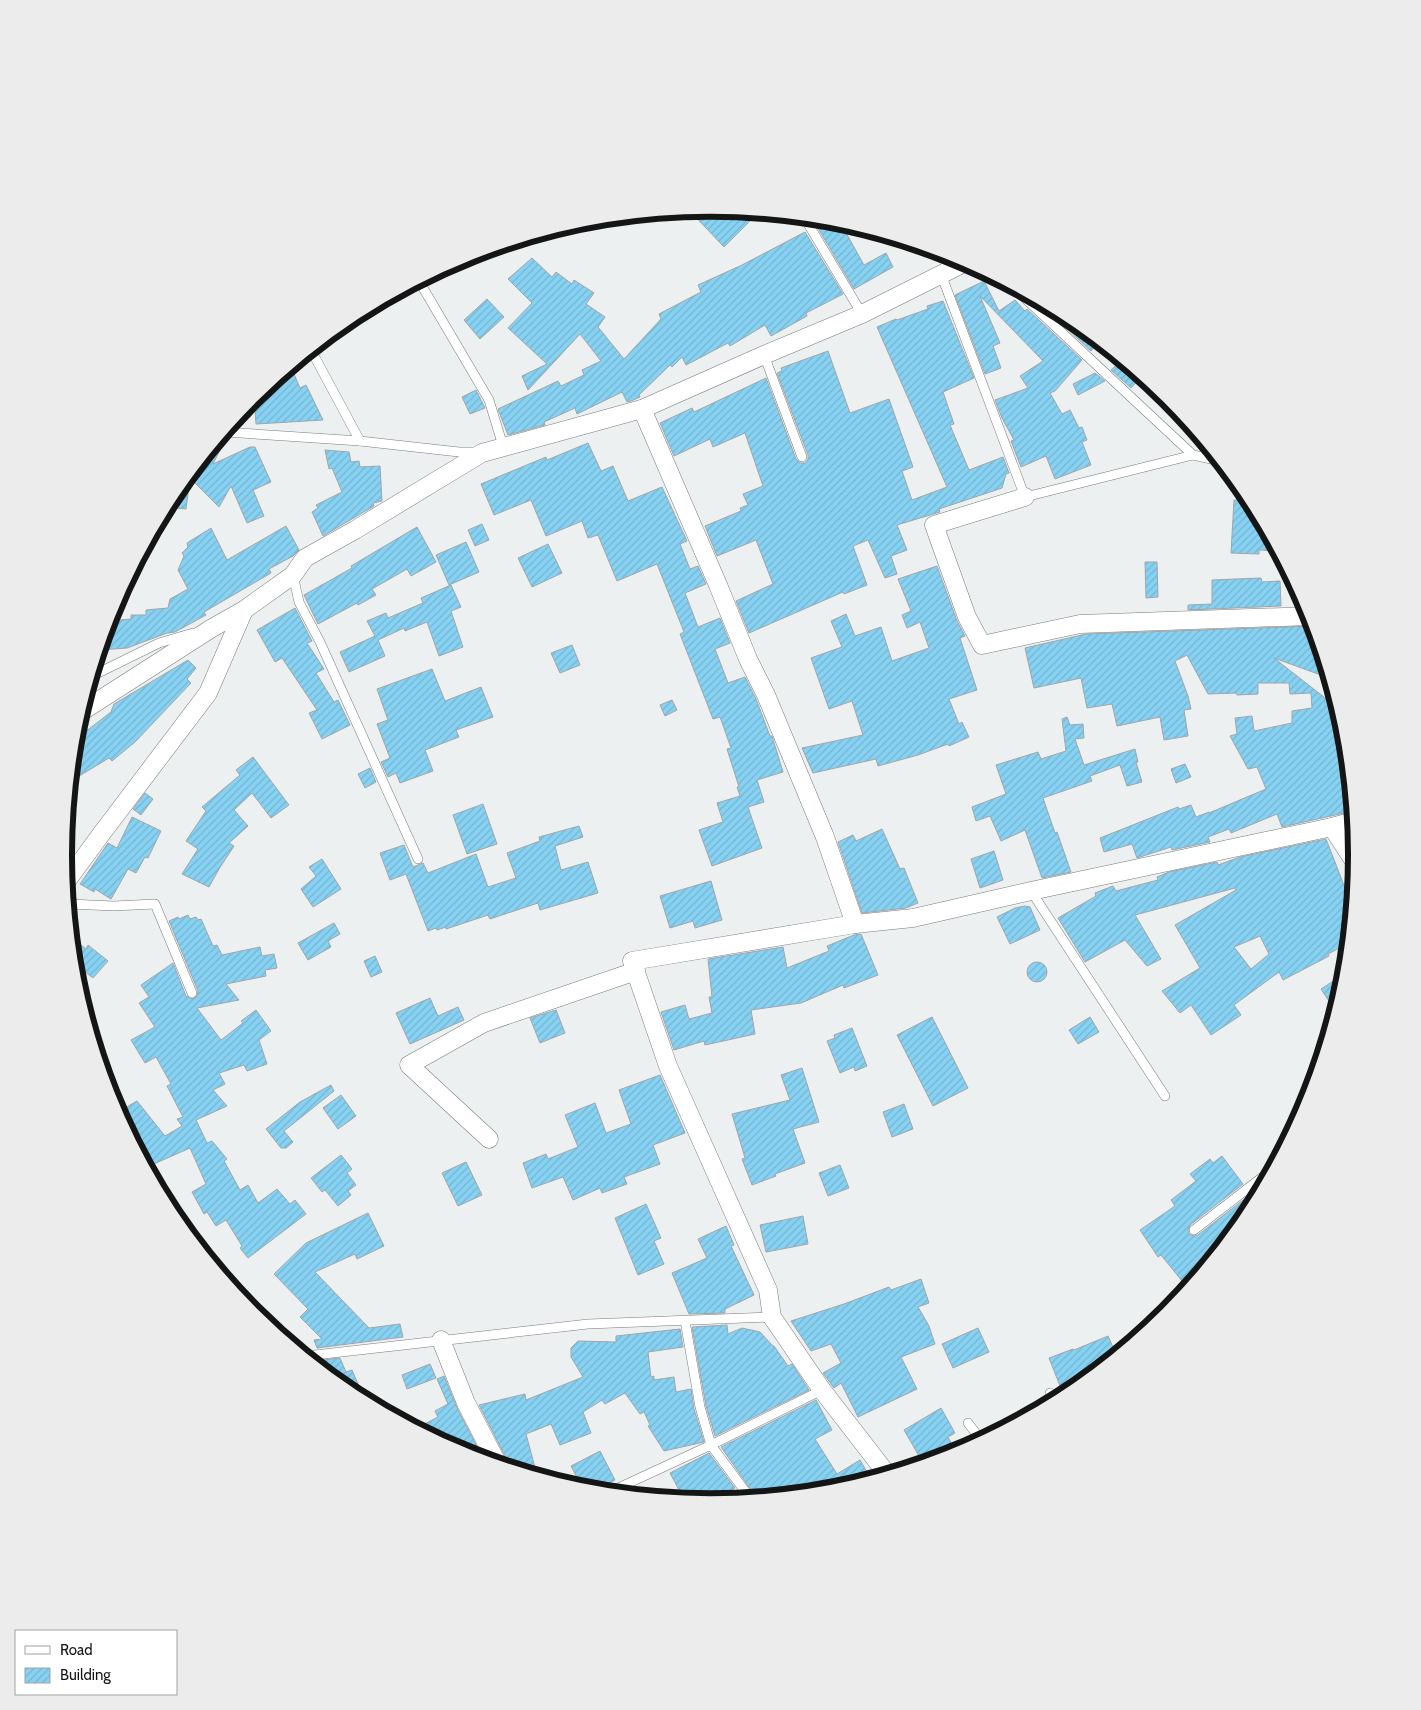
<svg xmlns="http://www.w3.org/2000/svg" width="1421" height="1710" viewBox="0 0 1421 1710" font-family="Cabin,sans-serif">
  <style>
    .building { fill: url(#building-hatch); stroke: #a2a5a7; fill-rule: evenodd }
    .lines { fill: none; stroke-linecap: round; stroke-linejoin: round }
    .lane-casing { stroke: #787c7c; stroke-width: 10 }
    .street-casing { stroke: #787c7c; stroke-width: 19 }
    .lane { stroke: #fff; stroke-width: 9 }
    .street { stroke: #fff; stroke-width: 18 }
    .rim { fill: none; stroke: #141616; stroke-width: 6 }
  </style>
  <defs>
    <pattern id="building-hatch" width="6" height="6" patternUnits="userSpaceOnUse" patternTransform="scale(1.25)"><rect width="6" height="6" fill="#87d2f3"/><path d="M-1 1l2-2M0 6l6-6M5 7l2-2" fill="none" stroke="#74b4d0"/></pattern>
  </defs>
  <rect width="100%" height="100%" fill="#ecf0f1"/>
  <g class="building">
    <path d="M711 208 758 213 724 247 689 210Z"/>
    <path d="M812 218 840 222 864 265 886 253 893 267 854 289Z"/>
    <path d="M805 232 843 294 806 313 807 316 771 336 765 325 730 346 728 343 686 365 682 357 672 367 670 365 639 395 640 397 631 401 627 402 622 392 577 414 575 408 544 422 545 425 508 435 498 409 558 381 561 386 584 375 582 370 601 361 580 334 528 390 522 376 547 364 508 328 532 303 508 279 532 258 552 277 556 272 572 284 574 280 594 293 586 304 605 317 598 327 624 359 661 319 659 314 701 292 698 285 742 265Z"/>
    <path d="M984 281 999 311 1015 300 1025 311 1027 309 1082 360 1055 391 1050 393 1062 414 1070 410 1079 428 1082 427 1087 440 1082 442 1091 465 1055 479 1046 456 1021 467 1011 441 1014 440 1002 418 995 400 1028 388 1020 376 1043 361 980 296 1000 343 993 346 1001 368 985 374 955 295Z"/>
    <path d="M487 299 504 317 480 339 464 320Z"/>
    <path d="M1036 300 1070 317 1099 341 1091 351Z"/>
    <path d="M943 301 974 378 943 392 954 424 950 425 969 470 1003 457 1009 473 1006 474 1002 488 939 509 940 512 897 525 907 550 891 556 897 574 885 578 868 540 853 546 867 585 844 594 843 592 749 633 736 601 773 584 756 540 717 556 705 526 741 511 740 508 748 505 743 494 763 486 745 433 713 447 710 439 674 456 660 423 692 408 694 412 766 378 796 459 800 463H805L808 459V455L777 373 782 371 781 368 828 351 850 413 889 399 913 467 902 471 912 500 947 487 877 327 896 319 897 320 928 309 927 306Z"/>
    <path d="M1122 360 1142 376 1131 388 1111 370Z"/>
    <path d="M291 367 300 388 306 385 323 420 256 424 254 397Z"/>
    <path d="M1095 373 1105 381 1078 395 1073 384Z"/>
    <path d="M476 390 485 408 470 414 462 397Z"/>
    <path d="M221 437 225 440 213 464 250 447H255L271 482 253 490 264 516 247 523 231 486 219 507 190 478 186 509 167 507 173 495Z"/>
    <path d="M588 443 601 471 613 466 628 501 662 487 687 541 680 544 690 569 698 566 706 584 685 593 698 627 720 618 730 643 715 649 728 683 745 677 756 699 770 736H772L783 772 757 780 764 802 748 807 762 848 712 866 699 830 723 822 717 803 740 796 737 787H739L727 749 731 748 720 717 713 719 680 634 684 632 657 564 617 581 598 535 588 538 582 521 546 536 531 500 494 515 481 484 546 457 547 460Z"/>
    <path d="M325 450 349 452 351 462 359 461 360 467 380 466 382 501 373 503 374 506 323 536 312 512 318 508 316 505 342 492 332 468 329 469Z"/>
    <path d="M1234 500 1251 501 1278 551 1259 550V554L1231 553Z"/>
    <path d="M482 524 489 540 475 546 468 530Z"/>
    <path d="M286 526 299 550 293 556 269 569 271 573 204 612 206 615 175 632 167 633 127 648 100 650 109 621 131 619V615H146V610L168 608 170 599 188 589 178 570 184 556 182 553 188 547 187 543 211 528 227 560Z"/>
    <path d="M417 527 436 562 411 576 407 569 372 589 376 595 358 605 357 603 318 624 304 595 352 568 351 566Z"/>
    <path d="M466 542 479 572 449 585 436 555Z"/>
    <path d="M548 544 562 573 532 587 518 558Z"/>
    <path d="M1145 562H1157L1158 597 1146 598Z"/>
    <path d="M937 566 957 621 965 636 960 638 977 690 949 699 959 724 962 722 969 737 949 746 948 744 918 755 878 766 876 759 813 773 802 748 863 735 852 701 829 709 811 658 842 647 831 621 846 614 855 636 881 627 892 661 929 648 920 622 907 628 902 615 911 611 898 579Z"/>
    <path d="M1261 578 1262 582 1280 581 1281 606 1188 610V605L1212 604V580Z"/>
    <path d="M451 585 461 607 451 611 463 647 439 656 427 622 405 631 404 628 378 640 385 656 349 672 340 652 375 636 367 621 386 613 388 618 423 603 421 598Z"/>
    <path d="M295 608 312 641 307 643 324 669 316 673 334 702 338 700 350 725 322 739 309 713 317 710 282 658 275 662 257 630Z"/>
    <path d="M1314 626 1329 678 1274 658 1338 708 1345 729 1353 811 1282 827 1277 814 1231 833 1229 829 1208 837 1210 842 1172 850 1171 847 1137 858 1132 844 1104 852 1100 838 1178 807 1179 809 1191 805 1196 817 1209 812V813L1266 789 1257 767 1248 769 1230 736 1237 734 1235 718 1252 716 1254 731 1292 723V711L1312 708 1311 693 1290 694 1289 683H1258V694L1237 695 1236 693 1208 694 1187 655 1175 661 1188 696 1191 709 1184 710 1188 736 1164 740 1160 717 1117 726 1112 704 1087 708 1081 678 1034 688 1025 648 1086 634Z"/>
    <path d="M572 645 580 665 560 673 551 653Z"/>
    <path d="M188 660 196 668 187 679 191 683 135 742 112 761 109 758 71 781 75 737 89 729 111 712 114 704Z"/>
    <path d="M432 669 445 701 481 687 493 717 456 730 459 737 425 750 433 771 400 783 396 773 388 777 381 762 390 758 377 724 388 720 377 689Z"/>
    <path d="M672 700 677 710 665 716 660 705Z"/>
    <path d="M1067 717 1070 725 1083 724 1084 738 1075 739 1084 765 1135 749 1138 762H1136L1142 782 1127 786 1120 765 1090 776 1092 781 1043 798 1055 833 1057 832 1071 872 1042 878 1025 830 1001 841 990 816 976 821 972 807 1006 794 996 765 1038 752 1041 759 1066 751 1062 719Z"/>
    <path d="M253 757 289 805 271 818 252 793 234 810 248 826 229 843 234 846 219 869 209 887 182 874 198 849 186 841 206 811 202 807 240 775 236 770Z"/>
    <path d="M1185 764 1191 777 1176 783 1171 769Z"/>
    <path d="M370 768 376 782 365 788 358 774Z"/>
    <path d="M145 793 153 799 141 815 133 809Z"/>
    <path d="M483 804 497 844 467 854 453 815Z"/>
    <path d="M132 817 161 831 148 858 145 857 136 873 128 869 111 899 95 889 94 892 80 884 108 843 117 848Z"/>
    <path d="M579 826 583 837 555 846 561 870 588 862 598 893 540 910 538 903 490 919 488 915 446 929V927L437 930 436 928 428 931 406 874 390 880 380 853 404 845 413 867 423 863 428 873 476 854 488 887 516 878 507 853 540 841 539 837Z"/>
    <path d="M882 829 900 869 904 868 918 903 906 908 862 913 838 842 853 835 856 841Z"/>
    <path d="M1326 839 1352 906 1349 943 1328 954 1329 956 1283 980 1279 972 1234 1005 1241 1015 1211 1035 1191 1005 1180 1013 1162 991 1200 968 1175 925 1236 890 1235 888 1135 915 1161 959 1147 966 1125 940 1085 962 1058 918 1096 896 1095 893 1113 886 1116 891 1158 880 1157 877 1169 872 1217 862 1218 865 1240 857ZM1260 936 1269 954 1251 969 1234 947Z"/>
    <path d="M994 851 1003 880 980 888 971 859Z"/>
    <path d="M322 859 341 889 313 907 301 889 316 876 309 867Z"/>
    <path d="M711 881 722 920 695 928 693 921 670 928 660 896Z"/>
    <path d="M1025 906 1030 907 1040 930 1010 944 997 917 1015 908Z"/>
    <path d="M188 915 190 919 196 917 198 920 201 919 213 946 217 945 222 955 260 947 262 956 274 954 277 968 265 970 266 976 226 984 239 1000 197 1008 221 1040 243 1023 241 1021 256 1010 271 1031 259 1040 267 1064 247 1071 244 1065 219 1073 225 1084 213 1090 227 1106 196 1120 207 1143 212 1141 227 1159 224 1161 240 1190 248 1185 258 1203 277 1189 290 1204 295 1200 306 1214 248 1258 240 1248 242 1246 226 1220 216 1226 207 1212 204 1214 192 1192 206 1184 190 1148 147 1167 118 1112 137 1101 165 1136 182 1126 177 1119 183 1117 167 1086 171 1084 156 1057 145 1063 131 1040 155 1027 139 1003 149 997 141 985 173 963 186 996 192 999 197 996 198 991 169 921 178 917 179 919Z"/>
    <path d="M334 923 340 934 328 941 331 947 308 960 298 943Z"/>
    <path d="M861 934 878 975 844 988 843 985 801 1003 751 1010 755 1034 705 1045 704 1041 674 1050 661 1012 685 1005 689 1019 712 1013 709 997H712L708 959 783 947 787 968 829 951 827 946 854 935Z"/>
    <path d="M72 938 86 949 88 945 108 961 93 978 84 971 76 980Z"/>
    <path d="M375 956 382 972 371 977 364 961Z"/>
    <circle cx="1037" cy="972" r="10"/>
    <path d="M1346 973 1345 981 1336 1012 1321 989Z"/>
    <path d="M430 998 438 1016 458 1007 464 1020 410 1044 396 1013Z"/>
    <path d="M556 1010 565 1033 540 1043 530 1018Z"/>
    <path d="M932 1017 968 1088 933 1106 897 1035Z"/>
    <path d="M1090 1017 1099 1032 1078 1044 1069 1030Z"/>
    <path d="M852 1028 867 1066 855 1071 854 1067 840 1073 827 1041 835 1038 834 1035Z"/>
    <path d="M802 1068 819 1122 793 1129 805 1163 775 1174 776 1176 752 1185 742 1159 745 1158 732 1114 790 1100 781 1075Z"/>
    <path d="M660 1075 685 1133 653 1145 660 1164 624 1177 627 1184 602 1193 600 1188 573 1200 563 1177 532 1188 523 1163 546 1154 548 1159 578 1147 565 1115 595 1103 606 1133 631 1124 619 1090Z"/>
    <path d="M331 1085 334 1091 284 1131 293 1142 286 1148H281L266 1129 300 1102Z"/>
    <path d="M341 1095 356 1116 338 1129 323 1108Z"/>
    <path d="M904 1104 913 1129 892 1137 883 1112Z"/>
    <path d="M341 1155 352 1169 347 1173 356 1185 348 1191 351 1195 338 1206 325 1190 322 1192 311 1178Z"/>
    <path d="M1222 1156 1243 1184 1190 1225 1188 1230 1189 1234 1194 1236 1198 1235 1251 1194 1256 1200 1248 1215 1217 1252 1201 1266 1203 1269 1199 1274 1186 1286 1161 1255 1158 1257 1140 1230 1175 1206 1171 1200 1196 1181 1190 1174 1210 1159 1213 1163Z"/>
    <path d="M466 1162 482 1195 458 1206 442 1173Z"/>
    <path d="M840 1165 849 1188 828 1196 819 1173Z"/>
    <path d="M646 1204 661 1238 654 1241 664 1264 638 1275 615 1218Z"/>
    <path d="M368 1213 384 1246 357 1259 355 1254 315 1272 369 1328 400 1324 403 1337 317 1348 314 1340 322 1339 300 1317 308 1309 274 1274 306 1243Z"/>
    <path d="M803 1216 808 1244 766 1252 760 1225Z"/>
    <path d="M726 1226 734 1245 731 1246 754 1295 725 1309V1313L689 1314 672 1273 707 1258 698 1239Z"/>
    <path d="M921 1279 929 1303 918 1307 929 1326 935 1344 901 1357 917 1389 858 1417 841 1383 834 1388 823 1373 841 1363 831 1344 811 1351 791 1321 844 1304 889 1287 891 1290Z"/>
    <path d="M727 1325 728 1334 742 1328 760 1332 773 1346H774L788 1366 792 1364 809 1390 715 1436 706 1406 692 1327Z"/>
    <path d="M978 1328 989 1352 953 1368 942 1344Z"/>
    <path d="M680 1329 683 1347 648 1352 651 1377 654 1376V1380L674 1377 676 1392 691 1389 694 1409 704 1442 664 1451 648 1426 650 1425 644 1412 640 1414 625 1393 605 1404 602 1400 583 1412 591 1433 560 1445 551 1424 526 1434 537 1475 507 1466 506 1458 479 1405 525 1394 526 1400 583 1377 571 1357V1348L578 1341 616 1342V1336Z"/>
    <path d="M1108 1336 1116 1354 1081 1384 1062 1391 1049 1358 1073 1349 1074 1350Z"/>
    <path d="M340 1358 346 1372 352 1370 365 1400 351 1393 328 1374 323 1360Z"/>
    <path d="M430 1364 436 1378 407 1389 402 1375Z"/>
    <path d="M444 1376 457 1408 483 1458 463 1452 417 1428 438 1417 435 1411 448 1404 437 1379Z"/>
    <path d="M816 1400 832 1430 815 1439 837 1474 860 1460 871 1479 836 1489 820 1491 815 1482 813 1484 812 1482 793 1494 756 1497 721 1447Z"/>
    <path d="M941 1408 955 1433 948 1437 953 1446 923 1463 904 1430Z"/>
    <path d="M600 1451 615 1480 595 1490 583 1489 571 1466Z"/>
    <path d="M709 1453 735 1488 708 1502 688 1500 683 1490 680 1492 670 1473Z"/>
  </g>
  <g class="lines">
    <defs>
      <g id="lane">
        <path d="M804 217 862 314"/>
        <path d="M941 274 1025 497 1193 455 1220 461"/>
        <path d="M419 281 489 400 503 446"/>
        <path d="M1013 287 1193 455"/>
        <path d="M311 350 360 441"/>
        <path d="M764 355 802 457"/>
        <path d="M225 432 360 441 459 452H477"/>
        <path d="M293 575 299 602 320 642 418 859"/>
        <path d="M92 676 159 643 193 633"/>
        <path d="M1031 891 1165 1096"/>
        <path d="M69 904 114 906 155 904 192 993"/>
        <path d="M1194 1230 1269 1172 1270 1173"/>
        <path d="M685 1321 700 1407 711 1445 750 1498"/>
        <path d="M306 1356 588 1324 772 1317"/>
        <path d="M1050 1393 1055 1401"/>
        <path d="M968 1423 981 1440"/>
        <path d="M616 1489 711 1445 822 1390"/>
      </g>
      <g id="street">
        <path d="M642 409 718 585 748 659 766 695 825 837 855 924"/>
        <path d="M1025 497 934 525 967 617 982 645 1080 624 1310 616"/>
        <path d="M81 712 212 628 244 610 293 575 305 558 355 530 482 453 642 409 764 355 862 314 966 262"/>
        <path d="M1332 827 1356 864"/>
        <path d="M66 882 102 833 208 693 244 610"/>
        <path d="M489 1139 409 1065 484 1023 636 971"/>
        <path d="M441 1340 466 1403 497 1463"/>
        <path d="M887 1474 822 1390 772 1317 768 1290 668 1066 632 961 855 924 913 918 1031 891 1332 827 1354 821"/>
      </g>
    </defs>
    <use href="#lane" class="lane-casing"/>
    <use href="#street" class="street-casing"/>
    <use href="#lane" class="lane"/>
    <use href="#street" class="street"/>
  </g>
  <path d="M0 0H1421V1710H0ZM72 855a638 638 0 1 1 1276 0a638 638 0 1 1-1276 0Z" fill="#ececec" fill-rule="evenodd"/>
  <path class="rim" d="M72 855a638 638 0 1 1 1276 0a638 638 0 1 1-1276 0Z"/>
  <rect x="15" y="1630" width="162" height="65" fill="#ffffff" stroke="#a1a2a2"/>
  <rect x="25" y="1646" width="25" height="8" fill="#ffffff" stroke="#a1a2a2"/>
  <text x="60" y="1655" font-size="15" fill="#141616">Road</text>
  <rect x="25" y="1668" width="25" height="15" fill="url(#building-hatch)" stroke="#a1a2a2"/>
  <text x="60" y="1680" font-size="15" fill="#141616">Building</text>
</svg>
